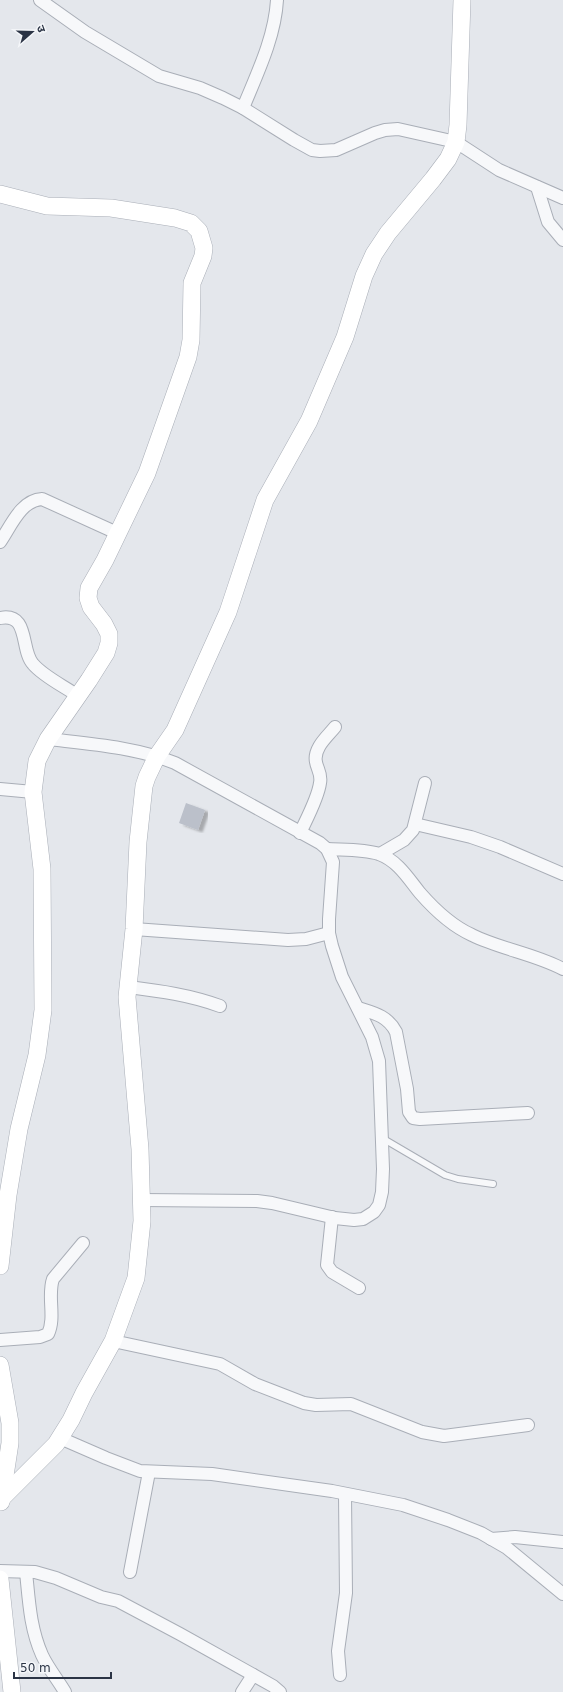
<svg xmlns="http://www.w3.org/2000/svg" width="563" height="1692" viewBox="0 0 563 1692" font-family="'DejaVu Sans','Noto Sans Devanagari',sans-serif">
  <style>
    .building { fill: #bbc0ca; filter: url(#shadow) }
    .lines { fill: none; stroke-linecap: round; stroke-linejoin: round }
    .lane-casing { stroke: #a9aeb7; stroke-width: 8 }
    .street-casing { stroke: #a9aeb7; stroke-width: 14 }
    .secondary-casing { stroke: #a9aeb7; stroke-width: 18 }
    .lane { stroke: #f7f8fa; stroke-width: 6 }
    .street { stroke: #f7f8fa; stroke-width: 12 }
    .secondary { stroke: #fff; stroke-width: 17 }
  </style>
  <defs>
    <filter id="shadow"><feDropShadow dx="4.5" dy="2.5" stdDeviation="1" flood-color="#0004"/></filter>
  </defs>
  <rect width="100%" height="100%" fill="#e4e7ec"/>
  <path class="building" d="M186 803 205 810 198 830 179 823Z"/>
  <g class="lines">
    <defs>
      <path id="lane" d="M382 1138 445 1175 458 1179 493 1184"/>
      <g id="street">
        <path d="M40 0 85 32 159 76 200 88 223 98 243 108 294 140 312 150 320 151 336 150 375 133 385 130 398 129 456 142 499 170 563 198"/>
        <path d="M243 108C257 74 275 37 277 0"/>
        <path d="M537 187 548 222 563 240"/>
        <path d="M0 542C11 526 21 500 42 499L117 533"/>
        <path d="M0 618C30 612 20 650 33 664 44 677 64 686 78 696"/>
        <path d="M48 739C91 744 135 747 175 763L320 843 327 849 333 862 329 919V933L332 946 342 977 372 1037 379 1061 383 1169 382 1192 379 1205 374 1212 363 1219 354 1220 335 1218 272 1203 257 1201 141 1200"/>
        <path d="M0 789 33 792"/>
        <path d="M415 824 471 837 500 847 563 874"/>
        <path d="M300 833C307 818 318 798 320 783 322 774 317 769 316 762 313 748 328 736 335 727"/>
        <path d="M327 849C344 850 363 849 379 854 398 861 408 878 420 893 434 909 452 926 472 935 500 949 535 954 563 969"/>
        <path d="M380 854 404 840 413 830 425 783"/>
        <path d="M134 929 288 940 306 939 329 933"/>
        <path d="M129 987C160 991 190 995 220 1006"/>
        <path d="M358 1008C374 1013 388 1016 396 1032L407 1089 409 1112 413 1118 420 1119 528 1113"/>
        <path d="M332 1217 327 1265 332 1272 359 1288"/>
        <path d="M0 1340 40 1337 48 1334C56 1317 47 1296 53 1279L83 1243"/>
        <path d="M113 1341 220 1364 255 1384 304 1403 316 1405 351 1404 422 1432 444 1436 528 1425"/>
        <path d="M60 1438 106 1458 140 1471 212 1474 332 1491 403 1505 448 1520 481 1533 507 1548 563 1594"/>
        <path d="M491 1539 515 1537 563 1542"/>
        <path d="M0 1571 35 1572 56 1578 101 1597 118 1601 180 1634 273 1686 280 1692"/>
        <path d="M26 1572C29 1601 30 1628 42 1655 48 1668 58 1680 65 1692"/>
        <path d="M130 1572 149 1472"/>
        <path d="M340 1675 338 1651 346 1593 345 1494"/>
        <path d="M242 1692 253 1675"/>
      </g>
      <g id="secondary">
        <path d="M0 194 47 206 111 208 175 218 191 223 199 231 204 248 203 256 192 283 191 340 188 357 147 473 105 560 89 588 88 598 91 607 104 624 109 634V643L106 653 89 680 48 739 37 761 33 792 42 869 43 1010 37 1055 19 1129 8 1195 0 1266"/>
        <path d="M0 1365 10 1423V1443L1 1502"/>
        <path d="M1 1499 56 1444 71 1420 84 1393 113 1341 136 1278 142 1221 140 1149 127 997 134 929 138 842 144 786 147 777 157 756 175 730 228 612 265 500 309 421 345 337 364 276 374 254 388 233 433 179 448 159 456 142 458 125 462 0"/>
        <path d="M0 1579 12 1692"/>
      </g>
    </defs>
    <use href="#lane" class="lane-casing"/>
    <use href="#street" class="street-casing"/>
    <use href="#secondary" class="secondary-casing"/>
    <use href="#lane" class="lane"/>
    <use href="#street" class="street"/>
    <use href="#secondary" class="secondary"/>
  </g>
  <g transform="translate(32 32) rotate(70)" stroke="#f4f6f9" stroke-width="3" paint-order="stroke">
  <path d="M0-3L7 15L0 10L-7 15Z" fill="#2b3445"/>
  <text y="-6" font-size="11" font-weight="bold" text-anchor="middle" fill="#2b3445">उ</text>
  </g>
  <path d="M14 1672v6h97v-6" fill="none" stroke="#2b3445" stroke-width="2"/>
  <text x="20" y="1672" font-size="12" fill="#2b3445" stroke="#f4f6f9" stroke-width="3" paint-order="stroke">50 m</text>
</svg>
